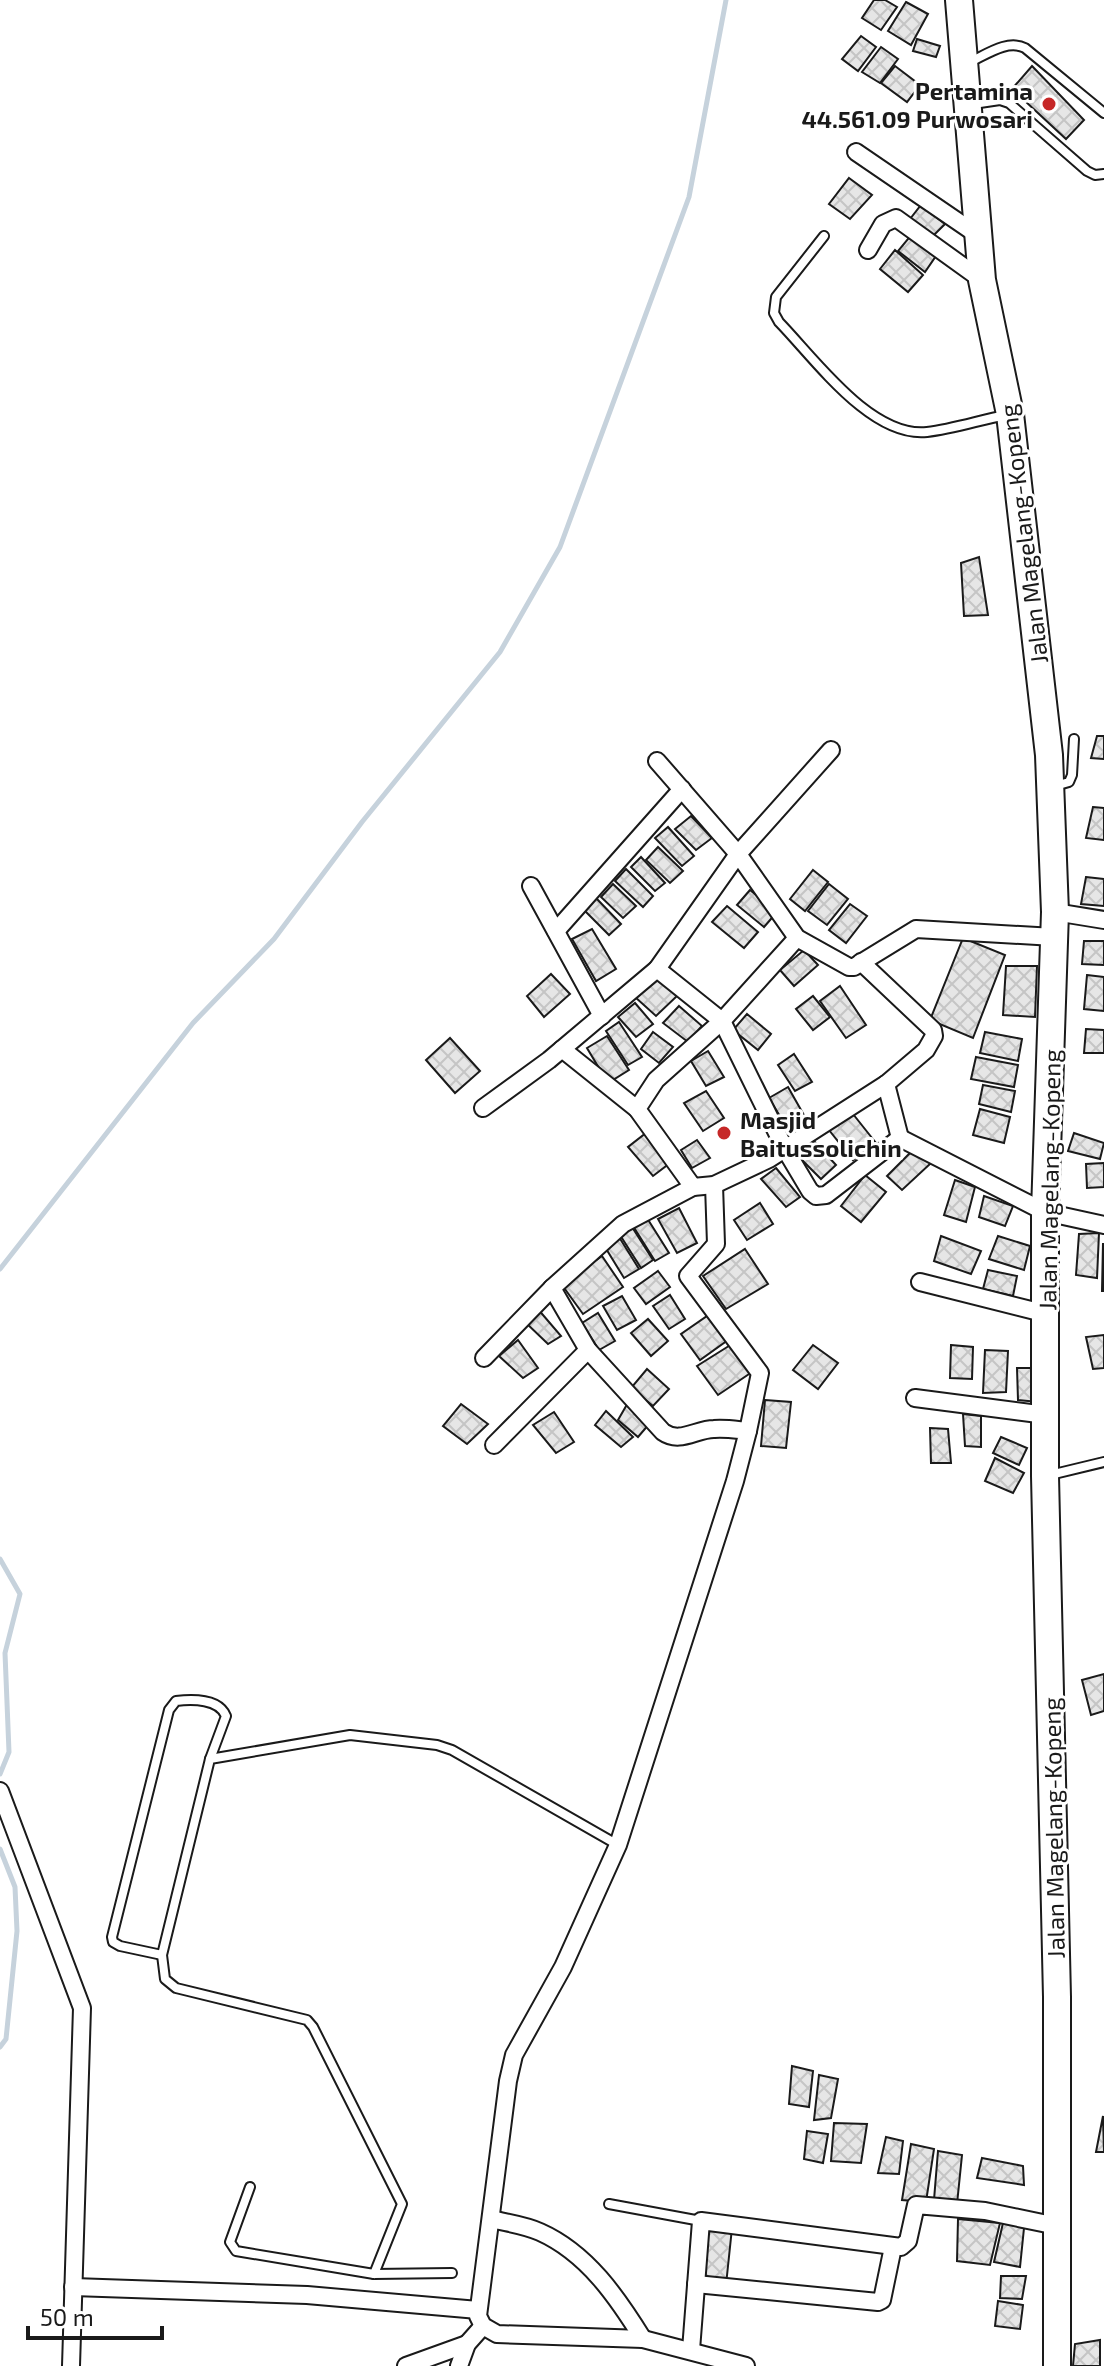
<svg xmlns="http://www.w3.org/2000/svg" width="1104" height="2366" viewBox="0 0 1104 2366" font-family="'Exo 2',sans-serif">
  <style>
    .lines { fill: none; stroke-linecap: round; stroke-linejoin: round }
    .stream { stroke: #c6d2dc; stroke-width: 5 }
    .building { fill: url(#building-cross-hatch); stroke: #1a1a1a; stroke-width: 2 }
    .service-casing { stroke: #1a1a1a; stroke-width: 12 }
    .minor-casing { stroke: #1a1a1a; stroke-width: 20 }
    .primary-casing { stroke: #1a1a1a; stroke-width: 30 }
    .service { stroke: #fff; stroke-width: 8 }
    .minor { stroke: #fff; stroke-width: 16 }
    .primary { stroke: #fff; stroke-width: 26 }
    .poi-dot { fill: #c62828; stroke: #fff; stroke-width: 3 }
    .labels { text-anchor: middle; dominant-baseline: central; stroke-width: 6; stroke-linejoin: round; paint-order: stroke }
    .poi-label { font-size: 24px; font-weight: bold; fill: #1a1a1a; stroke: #fff; text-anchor: end }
    .street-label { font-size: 24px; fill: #1a1a1a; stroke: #fff }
  </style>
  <defs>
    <pattern id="building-cross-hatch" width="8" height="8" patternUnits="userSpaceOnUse" patternTransform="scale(2)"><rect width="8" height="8" fill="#e6e6e6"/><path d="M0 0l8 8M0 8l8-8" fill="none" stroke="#c5c5c5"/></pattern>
  </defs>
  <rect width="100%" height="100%" fill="#fff"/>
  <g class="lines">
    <g class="stream">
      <path d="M0 1269 193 1023 274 939 362 822 500 652 560 547 689 197 726 0"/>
      <path d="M0 1559 20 1594 5 1653 9 1752 0 1774"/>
      <path d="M0 1849 15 1887 17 1931 6 2039 0 2047"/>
    </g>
  </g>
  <g class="building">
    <path d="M874 0H885L897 7 881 30 862 18Z"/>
    <path d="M906 2 928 14 911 45 888 31Z"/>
    <path d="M861 36 876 47 858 71 842 59Z"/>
    <path d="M917 39 940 46 936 57 913 51Z"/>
    <path d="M881 47 898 59 880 83 862 72Z"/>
    <path d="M895 66 920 85 907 102 881 83Z"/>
    <path d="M1032 66 1084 120 1066 139 1012 89Z"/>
    <path d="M849 178 872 195 850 219 829 204Z"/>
    <path d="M921 205 945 224 932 237 910 219Z"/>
    <path d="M912 234 938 253 925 272 898 251Z"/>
    <path d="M895 250 923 275 908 292 880 269Z"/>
    <path d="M979 557 988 615 964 616 961 563Z"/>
    <path d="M1097 736H1104V759L1091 758Z"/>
    <path d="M1093 807 1104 808V840L1086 838Z"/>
    <path d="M691 816 712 838 696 850 675 829Z"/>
    <path d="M668 827 694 856 682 866 655 838Z"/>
    <path d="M658 847 683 871 670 883 646 860Z"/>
    <path d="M641 857 665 883 655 891 631 867Z"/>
    <path d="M626 869 653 896 643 907 615 881Z"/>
    <path d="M813 870 828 882 805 911 790 899Z"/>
    <path d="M1086 877 1104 879V906L1081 904Z"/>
    <path d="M613 884 636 906 623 918 601 897Z"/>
    <path d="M829 884 848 899 827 925 808 911Z"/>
    <path d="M750 890 777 912 764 927 737 905Z"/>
    <path d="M596 898 621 924 609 935 584 910Z"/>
    <path d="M850 904 867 916 846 943 829 930Z"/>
    <path d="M727 906 758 932 744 948 712 922Z"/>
    <path d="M592 929 616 969 596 981 572 939Z"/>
    <path d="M963 938 1005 955 973 1038 930 1020Z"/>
    <path d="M1084 941H1104V965L1082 964Z"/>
    <path d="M804 950 818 965 794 986 780 970Z"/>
    <path d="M1006 966H1037L1035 1017 1003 1015Z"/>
    <path d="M551 974 570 994 544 1017 527 996Z"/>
    <path d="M1087 975 1104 977V1011L1084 1009Z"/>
    <path d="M658 976 678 995 656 1016 635 997Z"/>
    <path d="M840 986 866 1025 846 1038 820 1001Z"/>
    <path d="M813 996 830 1017 813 1030 796 1009Z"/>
    <path d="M635 1003 653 1024 636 1037 618 1017Z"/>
    <path d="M679 1006 702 1026 688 1042 663 1023Z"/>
    <path d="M747 1014 771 1034 758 1050 733 1030Z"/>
    <path d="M619 1022 642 1057 628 1065 606 1031Z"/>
    <path d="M1086 1029 1104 1030V1053H1084Z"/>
    <path d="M653 1032 673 1047 659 1063 641 1049Z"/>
    <path d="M985 1032 1022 1039 1018 1061 980 1053Z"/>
    <path d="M607 1036 629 1070 608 1083 587 1048Z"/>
    <path d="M450 1038 480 1071 455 1093 426 1060Z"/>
    <path d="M708 1051 724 1077 706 1086 691 1061Z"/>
    <path d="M794 1054 812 1082 795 1091 778 1065Z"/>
    <path d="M976 1057 1018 1065 1014 1087 971 1079Z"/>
    <path d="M983 1085 1015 1091 1011 1112 979 1104Z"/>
    <path d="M788 1087 805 1117 787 1128 769 1098Z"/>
    <path d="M706 1091 724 1118 703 1131 684 1103Z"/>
    <path d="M980 1109 1010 1117 1004 1143 973 1135Z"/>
    <path d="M853 1114 876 1143 853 1160 829 1130Z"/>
    <path d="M646 1133 670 1163 653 1176 628 1147Z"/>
    <path d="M1074 1133 1104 1143 1100 1159 1068 1151Z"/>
    <path d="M697 1140 710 1158 692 1168 681 1150Z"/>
    <path d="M814 1141 836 1165 821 1179 797 1155Z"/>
    <path d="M915 1148 931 1163 902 1190 887 1176Z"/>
    <path d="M1104 1163V1187L1087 1188 1086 1164Z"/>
    <path d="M776 1168 800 1197 786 1207 761 1179Z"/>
    <path d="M865 1175 886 1192 861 1222 841 1206Z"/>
    <path d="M955 1180 975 1187 966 1222 944 1215Z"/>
    <path d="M984 1196 1013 1206 1005 1226 979 1217Z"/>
    <path d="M760 1203 773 1224 747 1240 734 1220Z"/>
    <path d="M679 1208 697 1243 677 1253 658 1219Z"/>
    <path d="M647 1218 669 1253 655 1261 633 1226Z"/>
    <path d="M632 1227 653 1260 641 1268 620 1235Z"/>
    <path d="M1099 1233 1097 1278 1076 1275 1079 1234Z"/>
    <path d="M941 1236 981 1251 971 1274 934 1261Z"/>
    <path d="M998 1236 1030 1246 1024 1270 989 1259Z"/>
    <path d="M619 1237 639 1269 624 1278 605 1247Z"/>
    <path d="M1103 1243 1104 1291H1102Z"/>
    <path d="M745 1249 768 1284 726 1309 703 1276Z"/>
    <path d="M602 1256 623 1287 583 1314 562 1285Z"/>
    <path d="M988 1270 1017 1276 1013 1296 983 1289Z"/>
    <path d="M658 1271 670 1287 646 1304 634 1288Z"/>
    <path d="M670 1295 685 1319 669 1329 653 1306Z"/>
    <path d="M622 1296 636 1320 617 1330 603 1306Z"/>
    <path d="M537 1308 561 1336 548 1344 524 1321Z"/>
    <path d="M598 1313 615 1341 599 1350 582 1323Z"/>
    <path d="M710 1314 728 1340 700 1360 681 1334Z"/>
    <path d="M648 1319 668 1341 651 1356 631 1333Z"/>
    <path d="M1104 1335V1368L1093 1369 1086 1337Z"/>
    <path d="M518 1340 538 1368 523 1378 499 1356Z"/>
    <path d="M732 1344 752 1372 718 1395 697 1366Z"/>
    <path d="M813 1345 838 1363 818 1389 793 1370Z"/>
    <path d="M951 1345 973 1347 972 1379 950 1378Z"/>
    <path d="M985 1350 1008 1351 1006 1392 983 1393Z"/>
    <path d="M1017 1368H1040L1038 1402 1018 1400Z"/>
    <path d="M647 1369 669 1389 653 1406 631 1388Z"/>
    <path d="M765 1400 791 1402 786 1448 761 1446Z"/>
    <path d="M629 1401 650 1423 638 1437 618 1420Z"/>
    <path d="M461 1404 488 1424 467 1444 443 1426Z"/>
    <path d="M606 1411 633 1437 621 1447 595 1425Z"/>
    <path d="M554 1412 574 1442 556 1453 533 1425Z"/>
    <path d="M963 1414 981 1416V1447L965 1446Z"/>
    <path d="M930 1428 948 1429 951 1463H931Z"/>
    <path d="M1001 1437 1027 1448 1019 1465 993 1453Z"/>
    <path d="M995 1458 1024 1473 1013 1493 985 1481Z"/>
    <path d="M1104 1674V1711L1091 1715 1082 1680Z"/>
    <path d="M792 2066 813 2071 809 2107 789 2104Z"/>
    <path d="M819 2075 838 2079 831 2118 814 2120Z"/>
    <path d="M1103 2116 1104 2152H1096Z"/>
    <path d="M834 2123 867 2124 861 2163 831 2161Z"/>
    <path d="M807 2131 828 2134 823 2163 804 2159Z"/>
    <path d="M886 2137 903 2141 899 2174 878 2173Z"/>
    <path d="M911 2144 934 2149 926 2202 902 2200Z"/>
    <path d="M938 2151 962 2155 957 2204 934 2200Z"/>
    <path d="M982 2158 1023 2166 1024 2185 977 2178Z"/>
    <path d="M958 2219 1000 2223 990 2265 957 2261Z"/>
    <path d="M1003 2223 1024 2228 1020 2267 994 2262Z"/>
    <path d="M707 2225 732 2228 726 2285 701 2282Z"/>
    <path d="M1001 2276H1026L1022 2299 1000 2298Z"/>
    <path d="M998 2301 1023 2305 1020 2329 995 2326Z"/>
    <path d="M1100 2340V2366H1073L1075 2344Z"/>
  </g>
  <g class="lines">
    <defs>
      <g id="service">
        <path d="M968 63C986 55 1007 39 1025 48L1104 113"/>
        <path d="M973 104 1000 100 1009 103 1087 171 1095 175 1104 174"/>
        <path d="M824 236 776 297 774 313 779 322C815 359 871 438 927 432 953 429 980 420 1006 415"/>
        <path d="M1055 786 1069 782 1072 775 1074 739"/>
        <path d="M1050 1475 1104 1462"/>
        <path d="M162 1955 120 1946 113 1942 112 1937 169 1710 176 1701C193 1699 219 1699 226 1716L210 1759"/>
        <path d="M250 2187 230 2242 236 2251 374 2274 452 2273"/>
        <path d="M609 2204 701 2221"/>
        <path d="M374 2274 402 2204 313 2027 307 2020 176 1988 165 1979 162 1955 210 1759 350 1735 437 1745 452 1750 618 1845"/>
      </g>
      <g id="minor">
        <path d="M856 152 979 236"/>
        <path d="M868 250 883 224 896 218 982 280"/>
        <path d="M831 750 738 854 657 969 722 1021 785 1149 810 1191 816 1196 826 1195 900 1138 1045 1212 1104 1225"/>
        <path d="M657 761 738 854 797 938 849 967H854L916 929 1054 937"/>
        <path d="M531 886 602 1016"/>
        <path d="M1055 912 1104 920"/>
        <path d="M556 931 682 789"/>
        <path d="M562 1049 637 1109"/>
        <path d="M886 1084 900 1138"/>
        <path d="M483 1108 549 1060 657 969"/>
        <path d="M714 1185 716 1244 688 1276 760 1373 748 1431"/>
        <path d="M693 1187 637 1109 656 1080 722 1021 797 938"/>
        <path d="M920 1282 1047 1314"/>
        <path d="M552 1288 588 1350 663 1432C680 1444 696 1429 714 1429 726 1428 737 1430 748 1431L735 1481 618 1845 563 1967 514 2055 508 2081 478 2316 483 2326 497 2334 643 2339 746 2366"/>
        <path d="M484 1358 552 1288 623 1224 693 1187 714 1185 769 1159 886 1084 926 1050 934 1036 933 1030 861 962"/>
        <path d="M915 1398 1046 1415"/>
        <path d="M494 1445 588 1350"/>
        <path d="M0 1791 82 2008 71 2366"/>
        <path d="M491 2219C507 2223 525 2225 540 2232 587 2253 617 2297 643 2339"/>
        <path d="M696 2284 878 2302 882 2300 893 2247"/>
        <path d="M73 2287 307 2295 478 2310"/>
        <path d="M691 2350 701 2221 901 2247 908 2241 916 2205 985 2211 1057 2226"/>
        <path d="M406 2366 467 2344"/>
        <path d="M459 2366 467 2344 483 2326"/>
      </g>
      <path id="primary" d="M959 0 982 280 1010 414 1049 755 1055 912 1045 1212V1476L1057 1997V2366"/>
    </defs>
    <use href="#service" class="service-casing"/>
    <use href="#minor" class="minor-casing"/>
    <use href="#primary" class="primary-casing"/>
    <use href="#service" class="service"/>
    <use href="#minor" class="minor"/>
    <use href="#primary" class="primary"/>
  </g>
  <g class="poi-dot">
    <circle cx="1049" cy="104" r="8"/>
    <circle cx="724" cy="1133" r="8"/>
  </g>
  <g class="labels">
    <g class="poi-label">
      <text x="1033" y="90">Pertamina<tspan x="1033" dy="28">44.561.09 Purwosari</tspan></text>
      <text x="740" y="1119" text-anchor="start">Masjid<tspan x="740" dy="28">Baitussolichin</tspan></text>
    </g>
    <g class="street-label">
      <text transform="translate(1023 534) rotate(-97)">Jalan Magelang-Kopeng</text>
      <text transform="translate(1049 1180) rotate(-89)">Jalan Magelang-Kopeng</text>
      <text transform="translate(1053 1828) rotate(-91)">Jalan Magelang-Kopeng</text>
    </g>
  </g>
  <path d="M28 2326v12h134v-12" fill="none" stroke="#1a1a1a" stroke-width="4"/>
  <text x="40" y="2326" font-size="24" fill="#1a1a1a" stroke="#ffffff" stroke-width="6" paint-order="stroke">50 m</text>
</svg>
